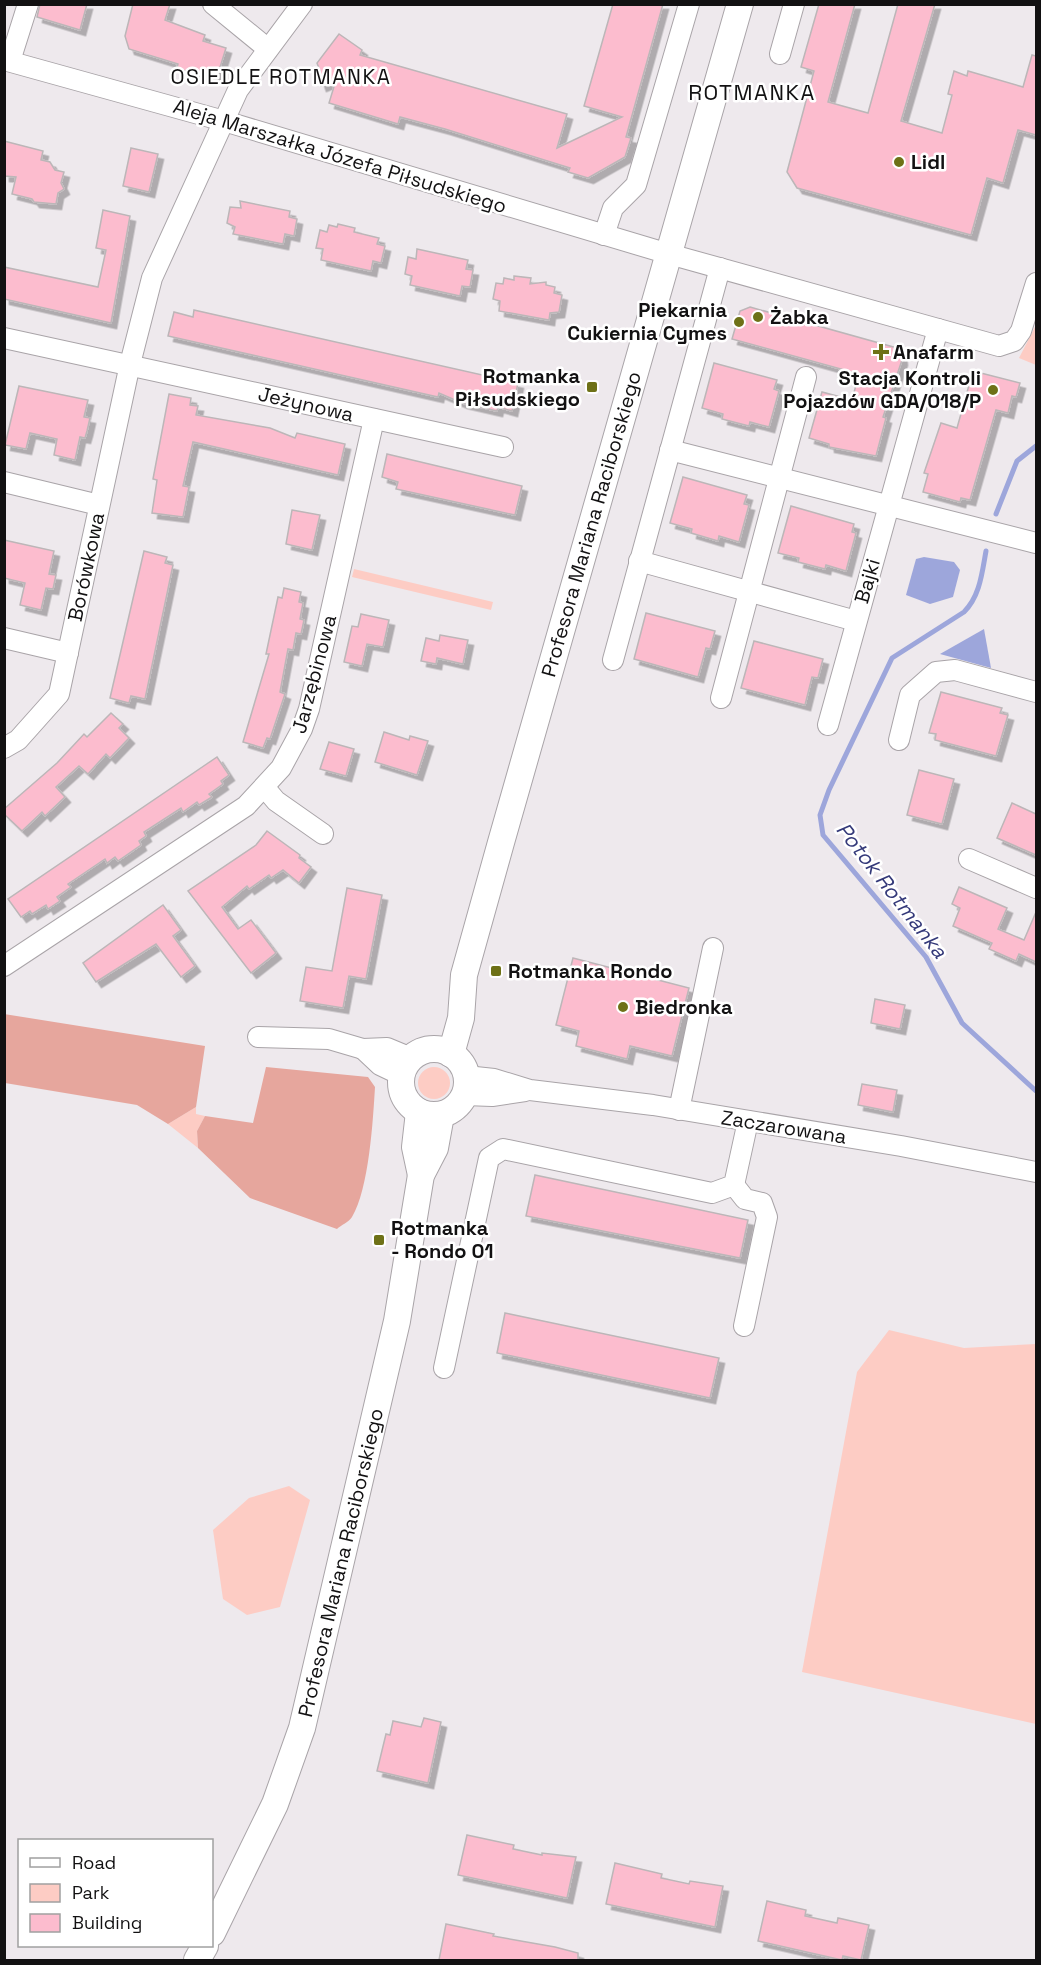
<svg xmlns="http://www.w3.org/2000/svg" width="1041" height="1965" viewBox="0 0 1041 1965" font-family="'Space Grotesk',sans-serif">
  <style>
    .green { fill: #fdccc4 }
    .forest { fill: #e6a69d }
    .water { fill: #9da6db }
    .lines { fill: none; stroke-linecap: round; stroke-linejoin: round }
    .stream { stroke: #9da6db; stroke-width: 5 }
    .building { fill: #fcbcce; stroke: #bcb6b8; stroke-width: 1.5; filter: url(#shadow) }
    .minor-casing { stroke: #a9a4a8; stroke-width: 22 }
    .major-casing { stroke: #a9a4a8; stroke-width: 28 }
    .minor { stroke: #fff; stroke-width: 20 }
    .major { stroke: #fff; stroke-width: 26 }
    .poi-dot { fill: #6e7117; stroke: #fff; stroke-width: 2 }
    .labels { text-anchor: middle; dominant-baseline: central; stroke-width: 5; stroke-linejoin: round; paint-order: stroke }
    .street-label { font-size: 20px; fill: #121112; stroke: #fff }
    .poi-label { font-size: 20px; font-weight: bold; fill: #121112; stroke: #fff; text-anchor: start }
    .neighbourhood-label { font-size: 21px; letter-spacing: 1.5px; fill: #121112; stroke: #fff }
    .water-label { font-size: 21px; font-style: italic; fill: #343979; stroke: #fff }
    .quarter-label { font-size: 22px; letter-spacing: 1.5px; fill: #121112; stroke: #fff }
  </style>
  <defs>
    <filter id="shadow"><feDropShadow dx="5.5" dy="5.5" stdDeviation="0" flood-color="#0004"/></filter>
  </defs>
  <rect width="100%" height="100%" fill="#eee9ed"/>
  <g class="green">
    <path d="M1036 325V365L1019 358Z"/>
    <path d="M354 569 493 602 491 610 352 577Z"/>
    <circle cx="434" cy="1083" r="16"/>
    <path d="M196 1107V1114L205 1116 197 1131 198 1148 168 1124Z"/>
    <path d="M889 1330 964 1348 1036 1344V1724L802 1672 857 1372Z"/>
    <path d="M289 1486 310 1500 280 1607 247 1615 223 1599 213 1530 249 1498Z"/>
  </g>
  <g class="forest">
    <path d="M4 1014 205 1046 196 1107 168 1124 137 1105 5 1083Z"/>
    <path d="M266 1067 368 1077 375 1087C373 1120 369 1189 352 1217 349 1222 341 1225 337 1229L250 1198 198 1148 197 1131 205 1116 253 1123Z"/>
  </g>
  <g class="water">
    <path d="M924 557 954 562 960 570 953 597 930 604 906 595 916 559Z"/>
    <path d="M984 629 991 668 940 654Z"/>
  </g>
  <g class="lines">
    <g class="stream">
      <path d="M996 514 1017 461 1036 446"/>
      <path d="M986 551C982 573 980 596 964 612L892 658 829 790 820 815 823 835 926 957 962 1023 1036 1091"/>
    </g>
  </g>
  <g class="building">
    <path d="M40 4H87L80 30 37 17Z"/>
    <path d="M133 4H170L165 20 205 35 203 41 226 48 217 77 206 73 205 78 177 68 178 64 129 49 125 36Z"/>
    <path d="M613 4H663L626 137 631 138 625 157 588 178 568 172 570 168 445 129 400 117 398 124 329 103 336 80 321 86 316 72 320 71 317 63 339 34 362 50 360 55 567 114 557 148 622 117 584 106Z"/>
    <path d="M819 4H855L828 102 868 113 898 4H935L901 121 942 133 952 95 948 94 954 71 967 76 968 71 1023 87 1032 55 1036 56V135L1018 130 1003 183 987 178 971 235 797 188 787 172 814 71 801 67Z"/>
    <path d="M4 141 43 151 41 160 50 162 55 170 64 172 61 183 64 189 58 193 56 204 34 202 32 199 12 194 16 177 4 176Z"/>
    <path d="M131 148 158 154 149 192 123 186Z"/>
    <path d="M240 201 290 211 289 217 297 219 294 236 285 234 283 244 233 234 235 227 227 223 230 207 241 208Z"/>
    <path d="M103 210 130 216 111 323 4 299V267L98 287 106 250 96 248Z"/>
    <path d="M338 224 355 228 354 232 379 238 377 244 385 246 381 263 373 261 371 271 321 260 323 249 316 248 320 230 327 232 329 225 337 227Z"/>
    <path d="M417 249 468 260 466 269 473 270 470 287 462 286 460 296 410 285 412 276 405 274 408 257 416 259Z"/>
    <path d="M514 276 531 278 530 284 546 282V285L555 287 554 293 562 295 559 312 550 313 549 320 499 311 500 301 493 299 496 283 503 284 504 278 514 280Z"/>
    <path d="M750 307 897 348 901 352 902 360 883 417 886 418 876 456 829 447V444L809 438 822 392 852 400 859 374 732 339 740 311Z"/>
    <path d="M194 310 518 383 512 411 498 407 497 411 462 403 439 393 438 397 168 336 174 312 193 317Z"/>
    <path d="M714 363 777 380 774 389 779 391 769 427 750 422 749 426 722 419 723 414 702 408Z"/>
    <path d="M973 371 1020 383 1016 397 1012 396 1008 413 996 410 970 500 961 498 960 502 923 492 928 474 924 473 941 423 957 428Z"/>
    <path d="M19 386 88 400 84 417 90 418 87 431 85 438 80 437 75 460 54 455 57 439 30 433 26 449 5 445Z"/>
    <path d="M169 394 191 398 190 405 198 406 196 415 270 428 295 438 297 433 345 444 338 475 193 442 183 486 189 487 183 517 152 513 157 480 153 479Z"/>
    <path d="M387 454 522 486 515 515 396 489 398 482 382 477Z"/>
    <path d="M683 477 747 495 744 504 749 505 739 542 719 536 718 541 691 533 692 529 670 523Z"/>
    <path d="M791 506 854 524 852 532 856 533 846 571 826 565 825 569 798 562 799 558 778 553Z"/>
    <path d="M292 510 320 515 312 550 286 544Z"/>
    <path d="M4 540 54 551 49 574 56 575 53 589 46 588 41 610 20 605 25 583 4 578Z"/>
    <path d="M144 551 167 557 165 563 173 565 145 699 131 696 129 703 110 698Z"/>
    <path d="M284 588 301 592 299 602 303 603 300 619 304 620 301 634 296 633 293 650 288 649 280 692 285 694 270 739 267 738 263 748 243 742 269 654H266L278 597 282 598Z"/>
    <path d="M646 613 715 631 710 649 706 648 698 677 634 659Z"/>
    <path d="M361 614 389 620 383 647 367 644 362 666 344 662 352 626 358 627Z"/>
    <path d="M440 635 468 640 463 664 437 658 436 664 421 661 426 638 439 641Z"/>
    <path d="M754 641 823 659 818 678 812 677 805 705 741 688Z"/>
    <path d="M941 692 1002 708 1000 713 1008 715 996 756 935 740 936 734 929 733Z"/>
    <path d="M111 713 123 724 119 728 129 738 110 758 106 754 88 774 79 766 56 787 65 797 45 816 42 812 22 831 4 814V809L57 763 84 734 87 737Z"/>
    <path d="M384 732 409 740 410 736 428 741 417 775 375 762Z"/>
    <path d="M329 742 354 749 346 776 320 769Z"/>
    <path d="M217 757 229 775 221 781 223 784 209 794 212 797 199 805 197 802 183 812 181 808 144 832 146 836 139 841 141 845 118 861 115 857 107 863 105 859 68 884 71 887 57 897 60 901 48 909 46 905 32 914 30 911 21 917 8 899Z"/>
    <path d="M919 770 954 779 942 824 907 815Z"/>
    <path d="M1012 803 1036 814V855L997 838Z"/>
    <path d="M267 831 300 855 299 858 311 867 299 883 283 870 271 878 269 875 249 889 247 886 222 907 238 929 251 920 276 953 251 973 188 891 256 845Z"/>
    <path d="M959 887 1007 908 998 929 1024 940 1036 912V962L1019 954 1016 961 989 949 992 943 953 926 960 908 952 904Z"/>
    <path d="M347 888 382 895 366 979 349 976 343 1008 300 1001 306 967 332 971Z"/>
    <path d="M163 905 181 930 173 936 195 966 181 977 156 944 96 982 83 963Z"/>
    <path d="M573 958 689 988 672 1056 630 1046 627 1059 576 1046 579 1031 556 1025Z"/>
    <path d="M875 999 905 1005 900 1029 871 1023Z"/>
    <path d="M862 1084 897 1090 893 1112 858 1105Z"/>
    <path d="M535 1175 748 1220 740 1258 526 1216Z"/>
    <path d="M505 1313 719 1358 710 1398 497 1353Z"/>
    <path d="M424 1718 441 1722 428 1783 377 1771 386 1734 390 1735 393 1721 421 1727Z"/>
    <path d="M467 1835 514 1845 513 1849 542 1855V1853L576 1857 567 1898 458 1875Z"/>
    <path d="M615 1863 662 1874 661 1878 689 1884 690 1881 723 1886 715 1927 606 1904Z"/>
    <path d="M767 1901 806 1910 805 1916 837 1923 838 1918 869 1925 861 1960 843 1956 842 1960 758 1941Z"/>
    <path d="M446 1924 494 1934 493 1936 555 1947 578 1953V1960H439Z"/>
  </g>
  <g class="lines">
    <defs>
      <g id="minor">
        <path d="M213 4 268 49"/>
        <path d="M780 54 794 4"/>
        <path d="M4 60 224 121 669 254 999 346 1014 341 1021 331 1036 283"/>
        <path d="M10 61 28 4"/>
        <path d="M604 235 613 208 636 185 689 4"/>
        <path d="M4 338 503 447"/>
        <path d="M670 450 1036 543"/>
        <path d="M4 482 99 505"/>
        <path d="M639 561 856 621"/>
        <path d="M4 638 68 653"/>
        <path d="M613 660 720 268"/>
        <path d="M721 698 806 377"/>
        <path d="M828 725 938 329"/>
        <path d="M899 740 910 695 936 672 955 670 1036 692"/>
        <path d="M4 748 18 740 59 694 130 364 152 278 238 90 302 4"/>
        <path d="M265 788 276 801 323 834"/>
        <path d="M969 859 1036 888"/>
        <path d="M4 966 246 806 281 768 302 729 309 709 374 419"/>
        <path d="M258 1037 329 1039 363 1049 387 1048 411 1058"/>
        <path d="M363 1049 380 1065 401 1075"/>
        <path d="M466 1076 494 1079 530 1090 653 1105 901 1146 1036 1172"/>
        <path d="M465 1095 492 1096 525 1091"/>
        <path d="M679 1110 713 948"/>
        <path d="M734 1185 745 1199 762 1203 767 1217 744 1326"/>
        <path d="M444 1368 489 1158 503 1149 712 1193 734 1185 748 1121"/>
      </g>
      <g id="major">
        <circle cx="434" cy="1082" r="33"/>
        <path id="s1" d="M451 1054 461 1018 464 975C554 651 647 328 740 4"/>
        <path d="M419 1112 415 1147 421 1175"/>
        <path id="s2" d="M212 1933 275 1804 302 1728 397 1321 421 1175 435 1148 441 1115"/>
        <path d="M197 1960 205 1946"/>
      </g>
    </defs>
    <use href="#minor" class="minor-casing"/>
    <use href="#major" class="major-casing"/>
    <use href="#minor" class="minor"/>
    <use href="#major" class="major"/>
  </g>
  <g class="poi-dot">
    <circle cx="899" cy="162" r="6"/>
    <circle cx="758" cy="317" r="6"/>
    <circle cx="739" cy="322" r="6"/>
    <path d="M878 343h6v6h6v6h-6v6h-6v-6h-6v-6h6z"/>
    <rect x="586" y="381" width="12" height="12" rx="3"/>
    <circle cx="993" cy="390" r="6"/>
    <rect x="490" y="965" width="12" height="12" rx="3"/>
    <circle cx="623" cy="1007" r="6"/>
    <rect x="373" y="1234" width="12" height="12" rx="3"/>
  </g>
  <g class="labels">
    <g class="street-label">
      <text transform="translate(340 156) rotate(17)">Aleja Marszałka Józefa Piłsudskiego</text>
      <text transform="translate(306 404) rotate(13)">Jeżynowa</text>
      <text stroke="none"><textPath href="#s1" startOffset="549">Profesora Mariana Raciborskiego</textPath></text>
      <text transform="translate(86 567) rotate(-78)">Borówkowa</text>
      <text transform="translate(867 581) rotate(-74)">Bajki</text>
      <text transform="translate(314 674) rotate(-75)">Jarzębinowa</text>
      <text transform="translate(784 1127) rotate(9)">Zaczarowana</text>
      <text stroke="none"><textPath href="#s2" startOffset="394">Profesora Mariana Raciborskiego</textPath></text>
    </g>
    <g class="poi-label">
      <text x="911" y="162">Lidl</text>
      <text x="727" y="310" text-anchor="end">Piekarnia<tspan x="727" dy="23">Cukiernia Cymes</tspan></text>
      <text x="770" y="317">Żabka</text>
      <text x="893" y="352">Anafarm</text>
      <text x="580" y="376" text-anchor="end">Rotmanka<tspan x="580" dy="23">Piłsudskiego</tspan></text>
      <text x="981" y="378" text-anchor="end">Stacja Kontroli<tspan x="981" dy="23">Pojazdów GDA/018/P</tspan></text>
      <text x="508" y="971">Rotmanka Rondo</text>
      <text x="635" y="1007">Biedronka</text>
      <text x="391" y="1228">Rotmanka<tspan x="391" dy="23">- Rondo 01</tspan></text>
    </g>
    <g class="neighbourhood-label">
      <text x="281" y="76">OSIEDLE ROTMANKA</text>
    </g>
    <g class="water-label">
      <text transform="translate(892 890) rotate(52)">Potok Rotmanka</text>
    </g>
    <g class="quarter-label">
      <text x="752" y="92">ROTMANKA</text>
    </g>
  </g>
  <rect width="1041" height="1965" fill="none" stroke="#121112" stroke-width="12"/>
  <rect x="18" y="1839" width="195" height="108" fill="#ffffff" stroke="#a0a0a0" stroke-width="1.5"/>
  <rect x="30" y="1858" width="30" height="9" fill="#ffffff" stroke="#a0a0a0" stroke-width="1.5"/>
  <text x="72" y="1869" font-size="18" fill="#121112">Road</text>
  <rect x="30" y="1884" width="30" height="18" fill="#fdccc4" stroke="#a0a0a0" stroke-width="1.5"/>
  <text x="72" y="1899" font-size="18" fill="#121112">Park</text>
  <rect x="30" y="1914" width="30" height="18" fill="#fcbcce" stroke="#a0a0a0" stroke-width="1.5"/>
  <text x="72" y="1929" font-size="18" fill="#121112">Building</text>
</svg>
